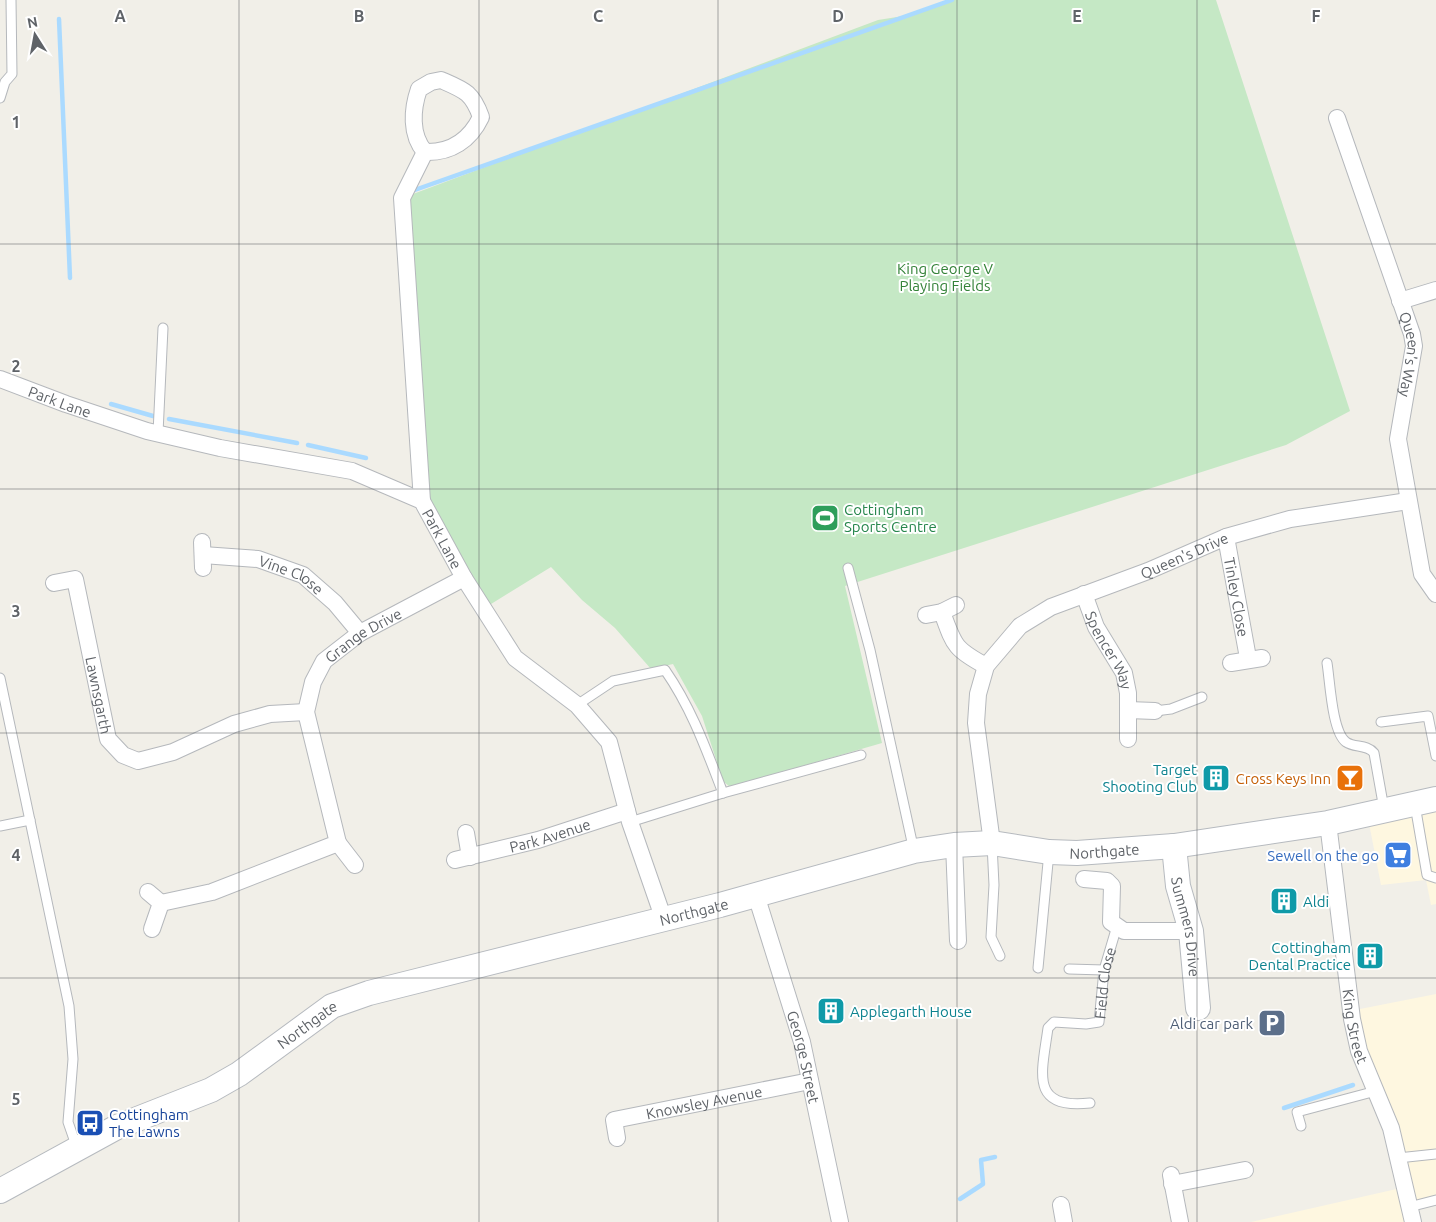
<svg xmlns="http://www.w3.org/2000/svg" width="1436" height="1222" viewBox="0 0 1436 1222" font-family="Ubuntu,sans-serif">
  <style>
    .commercial { fill: #fef7e0 }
    .green { fill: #c5e8c5 }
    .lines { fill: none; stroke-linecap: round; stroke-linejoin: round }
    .stream { stroke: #aadaff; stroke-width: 4.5 }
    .lane-casing { stroke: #b5b8bc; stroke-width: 11 }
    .street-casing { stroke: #b5b8bc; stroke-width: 18 }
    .secondary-casing { stroke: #b6babf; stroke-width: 26 }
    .lane { stroke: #fff; stroke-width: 9 }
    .street { stroke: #fff; stroke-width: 16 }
    .secondary { stroke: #fff; stroke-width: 24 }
    .grid { fill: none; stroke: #5f6368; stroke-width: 1; stroke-opacity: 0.55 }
    .labels { text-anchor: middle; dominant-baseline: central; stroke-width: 4; stroke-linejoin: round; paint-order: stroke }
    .park-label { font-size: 15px; fill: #348238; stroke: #fff }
    .street-label { font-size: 15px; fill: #5f6368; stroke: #fff }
    .leisure-label { font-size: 15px; fill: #27864d; stroke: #fff; text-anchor: start }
    .culture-label { font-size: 15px; fill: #0d838f; stroke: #fff; text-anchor: end }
    .food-label { font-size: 15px; fill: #c56008; stroke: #fff; text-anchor: end }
    .shop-label { font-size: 15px; fill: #366cbe; stroke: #fff; text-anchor: end }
    .service-label { font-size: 15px; fill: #4e5e75; stroke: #fff; text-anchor: end }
    .transit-label { font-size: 15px; fill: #164399; stroke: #fff; text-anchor: start }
    .grid-label { font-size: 16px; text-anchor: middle; font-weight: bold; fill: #5f6368; stroke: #fff; stroke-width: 4; stroke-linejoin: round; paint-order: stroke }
  </style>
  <rect width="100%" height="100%" fill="#f1efe8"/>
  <g class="commercial">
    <path d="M1436 794V904L1431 905 1426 880 1381 885 1366 808Z"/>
    <path d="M1436 994V1203L1405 1210 1408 1222H1251L1401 1188 1373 1067 1355 1010Z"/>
  </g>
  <path class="green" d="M952 0H1216L1350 411 1286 445 845 586 882 743 730 787 723 781 702 716 673 664 651 669 615 628 582 600 551 567 483 609 422 501 405 197 878 20 916 14Z"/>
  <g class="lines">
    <g class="stream">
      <path d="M59 19 70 278"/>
      <path d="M409 192 952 0"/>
      <path d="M111 404 153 416"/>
      <path d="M169 419 297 443"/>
      <path d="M308 445 366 458"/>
      <path d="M1284 1108 1353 1085"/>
      <path d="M960 1199 983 1184 981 1160 995 1157"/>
    </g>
    <defs>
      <g id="lane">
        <path d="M0 98 5 82 12 74 11 0"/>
        <path d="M158 433 163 328"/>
        <path d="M848 568 870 650 914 851"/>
        <path d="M1327 663C1330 681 1332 732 1346 742 1354 748 1367 744 1374 753L1384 809"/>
        <path d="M0 678 69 1006 73 1059 68 1122 77 1148"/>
        <path d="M577 705 613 681 665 670C692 709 706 749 723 793"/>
        <path d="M1155 711 1171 709 1202 697"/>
        <path d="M1381 722 1428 716 1436 756"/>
        <path d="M1415 805 1427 875 1436 878"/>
        <path d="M630 822 723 793 861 755"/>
        <path d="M0 826 30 820"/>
        <path d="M992 844 994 885 991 937 1000 956"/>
        <path d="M1038 968 1049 852"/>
        <path d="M1069 969 1104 970"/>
        <path id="s1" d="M1090 1103C1029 1110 1042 1072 1048 1028L1054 1022 1086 1024 1099 1022 1104 970 1117 926"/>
        <path d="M1301 1126 1297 1112 1376 1091"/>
        <path d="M1398 1158 1436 1154"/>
        <path d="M1409 1207 1436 1200"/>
      </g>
      <g id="street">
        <path d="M441 80C464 90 472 92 481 117 470 140 451 153 425 152 410 135 412 109 419 89L431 82Z"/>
        <path id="s2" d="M1337 118 1412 334 1414 346 1398 439 1422 574 1436 594"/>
        <path d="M1400 301 1436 290"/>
        <path id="s3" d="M0 379 66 404 147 431 220 448 352 471 422 501 464 578 515 658 577 705 609 742 630 822 664 920"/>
        <path d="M422 501 402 198 425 152"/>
        <path id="s4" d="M1226 537 1248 658"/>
        <path d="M202 542 203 568"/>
        <path id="s5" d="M203 555 258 559 303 575 335 603 360 633"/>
        <path id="s6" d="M54 583 75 579 108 739 123 755 138 761 173 752 234 724 270 714 306 712"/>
        <path id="s7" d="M1084 594 1096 627 1124 673 1128 693V739"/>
        <path d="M942 612C954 645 954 649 986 666"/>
        <path d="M926 615 942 612 956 605"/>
        <path d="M1231 663 1262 658"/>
        <path d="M1128 710 1155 711"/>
        <path id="s8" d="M1328 823 1352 1019 1359 1051 1391 1128 1413 1222"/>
        <path d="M466 833 470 857"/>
        <path d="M338 843 355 865"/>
        <path id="s9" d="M992 843 976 723 978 694 986 666 1020 626 1051 607 1148 571 1226 537 1290 519 1408 501"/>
        <path d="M954 845 958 941"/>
        <path id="s10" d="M455 860 538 840 627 811"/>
        <path d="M1084 879 1107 881 1112 886 1111 922 1124 931H1191"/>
        <path d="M148 892 161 903 152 929"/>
        <path id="s11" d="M756 895 802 1042 840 1222"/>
        <path id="s12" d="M161 903 212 892 338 843 306 712 313 682 324 661 360 633 464 578"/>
        <path id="s13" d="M617 1138 614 1120 810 1081"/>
        <path d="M1171 1175 1180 1222"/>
        <path d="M1172 1184 1245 1170"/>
        <path d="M1061 1205 1064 1222"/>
      </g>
      <g id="secondary">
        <path id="s14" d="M1174 846 1178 886 1191 931 1198 1008"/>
        <path id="s15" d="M0 1191 117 1127 211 1090 239 1074 332 1006 369 993 720 905 914 851 954 845 992 843 1049 852 1077 853 1174 846 1328 823 1436 799"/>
      </g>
    </defs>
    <use href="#lane" class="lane-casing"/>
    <use href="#street" class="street-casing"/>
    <use href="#secondary" class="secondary-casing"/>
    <use href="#lane" class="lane"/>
    <use href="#street" class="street"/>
    <use href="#secondary" class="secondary"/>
  </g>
  <path class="grid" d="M239 0V1222M479 0V1222M718 0V1222M957 0V1222M1197 0V1222M0 244H1436M0 489H1436M0 733H1436M0 978H1436"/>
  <defs>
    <symbol id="stadium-square" viewBox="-11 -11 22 22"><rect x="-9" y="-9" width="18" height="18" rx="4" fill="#2e9e5b" stroke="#fff"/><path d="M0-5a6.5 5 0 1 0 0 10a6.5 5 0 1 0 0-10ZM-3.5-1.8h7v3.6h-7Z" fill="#fff"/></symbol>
    <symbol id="building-square" viewBox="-11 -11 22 22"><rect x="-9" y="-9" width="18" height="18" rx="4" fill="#0f9aa8" stroke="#fff"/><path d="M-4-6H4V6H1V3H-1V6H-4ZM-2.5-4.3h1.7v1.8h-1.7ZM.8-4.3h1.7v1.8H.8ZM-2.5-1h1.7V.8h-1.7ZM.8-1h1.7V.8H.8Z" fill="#fff"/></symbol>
    <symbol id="bar-square" viewBox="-11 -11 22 22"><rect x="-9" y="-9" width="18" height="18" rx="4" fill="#e8710a" stroke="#fff"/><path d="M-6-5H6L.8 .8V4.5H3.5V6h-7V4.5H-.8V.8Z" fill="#fff"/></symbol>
    <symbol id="supermarket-square" viewBox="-11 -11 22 22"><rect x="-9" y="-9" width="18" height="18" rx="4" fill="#3f7fe0" stroke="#fff"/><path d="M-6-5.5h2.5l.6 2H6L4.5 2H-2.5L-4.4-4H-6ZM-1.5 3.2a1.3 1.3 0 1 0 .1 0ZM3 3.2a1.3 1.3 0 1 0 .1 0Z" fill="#fff"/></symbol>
    <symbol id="parking-square" viewBox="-11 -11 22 22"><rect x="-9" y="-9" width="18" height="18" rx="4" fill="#5c6f8a" stroke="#fff"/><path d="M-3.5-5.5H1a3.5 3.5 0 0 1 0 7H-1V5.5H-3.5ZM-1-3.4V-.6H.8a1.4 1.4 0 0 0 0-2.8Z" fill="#fff"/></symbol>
    <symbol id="bus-square" viewBox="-11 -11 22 22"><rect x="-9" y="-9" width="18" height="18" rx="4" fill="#1a4fb4" stroke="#fff"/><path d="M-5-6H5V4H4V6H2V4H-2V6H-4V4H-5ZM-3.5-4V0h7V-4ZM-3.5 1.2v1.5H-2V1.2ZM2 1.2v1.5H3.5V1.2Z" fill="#fff"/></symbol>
  </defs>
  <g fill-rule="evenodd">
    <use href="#stadium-square" x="809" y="502" width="32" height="32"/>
    <use href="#building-square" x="1200" y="762" width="32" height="32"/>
    <use href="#bar-square" x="1334" y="762" width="32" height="32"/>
    <use href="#supermarket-square" x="1382" y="839" width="32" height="32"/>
    <use href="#building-square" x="1268" y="885" width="32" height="32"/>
    <use href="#building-square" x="1354" y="940" width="32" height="32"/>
    <use href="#building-square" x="815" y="995" width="32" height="32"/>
    <use href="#parking-square" x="1256" y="1007" width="32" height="32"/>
    <use href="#bus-square" x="74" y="1107" width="32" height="32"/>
  </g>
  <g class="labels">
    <g class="park-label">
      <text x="945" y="268">King George V<tspan x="945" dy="17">Playing Fields</tspan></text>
    </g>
    <g class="street-label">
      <text stroke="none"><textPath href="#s2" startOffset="249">Queen's Way</textPath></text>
      <text stroke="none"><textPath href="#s3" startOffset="64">Park Lane</textPath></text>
      <text stroke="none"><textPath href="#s3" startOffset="484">Park Lane</textPath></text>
      <text stroke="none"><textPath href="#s9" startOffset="411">Queen's Drive</textPath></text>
      <text stroke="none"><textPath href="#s5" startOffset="92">Vine Close</textPath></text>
      <text stroke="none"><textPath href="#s4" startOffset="61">Tinley Close</textPath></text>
      <text stroke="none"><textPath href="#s12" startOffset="424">Grange Drive</textPath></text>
      <text stroke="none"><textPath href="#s7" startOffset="62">Spencer Way</textPath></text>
      <text stroke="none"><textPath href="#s6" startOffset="140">Lawnsgarth</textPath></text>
      <text stroke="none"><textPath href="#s10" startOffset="98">Park Avenue</textPath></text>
      <text stroke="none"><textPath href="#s15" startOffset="1176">Northgate</textPath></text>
      <text stroke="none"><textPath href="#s15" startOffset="756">Northgate</textPath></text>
      <text stroke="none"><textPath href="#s14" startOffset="82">Summers Drive</textPath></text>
      <text stroke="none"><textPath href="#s1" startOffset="205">Field Close</textPath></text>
      <text stroke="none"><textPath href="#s15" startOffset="351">Northgate</textPath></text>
      <text stroke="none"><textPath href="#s8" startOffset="205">King Street</textPath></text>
      <text stroke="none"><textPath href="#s11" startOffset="169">George Street</textPath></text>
      <text stroke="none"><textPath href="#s13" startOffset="110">Knowsley Avenue</textPath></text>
    </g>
    <g class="leisure-label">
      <text x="844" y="509">Cottingham<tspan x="844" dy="17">Sports Centre</tspan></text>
    </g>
    <g class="culture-label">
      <text x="1197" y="769">Target<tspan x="1197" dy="17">Shooting Club</tspan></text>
      <text x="1303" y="901" text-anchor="start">Aldi</text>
      <text x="1351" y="947">Cottingham<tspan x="1351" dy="17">Dental Practice</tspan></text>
      <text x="850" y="1011" text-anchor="start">Applegarth House</text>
    </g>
    <g class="food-label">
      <text x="1331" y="778">Cross Keys Inn</text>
    </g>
    <g class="shop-label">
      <text x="1379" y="855">Sewell on the go</text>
    </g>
    <g class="service-label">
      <text x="1253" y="1023">Aldi car park</text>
    </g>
    <g class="transit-label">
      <text x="109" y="1114">Cottingham<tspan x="109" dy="17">The Lawns</tspan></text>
    </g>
  </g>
  <g class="grid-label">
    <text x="120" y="22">A</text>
    <text x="359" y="22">B</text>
    <text x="598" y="22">C</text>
    <text x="838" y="22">D</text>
    <text x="1077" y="22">E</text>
    <text x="1316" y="22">F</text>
    <text x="16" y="128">1</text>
    <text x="16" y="372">2</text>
    <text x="16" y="617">3</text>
    <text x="16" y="861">4</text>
    <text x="16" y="1105">5</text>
  </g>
  <g transform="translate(35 35) rotate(349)" stroke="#ffffff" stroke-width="4" paint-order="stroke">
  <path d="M0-4L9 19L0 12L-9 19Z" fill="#5f6368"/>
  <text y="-8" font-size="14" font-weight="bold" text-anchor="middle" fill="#5f6368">N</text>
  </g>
</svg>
